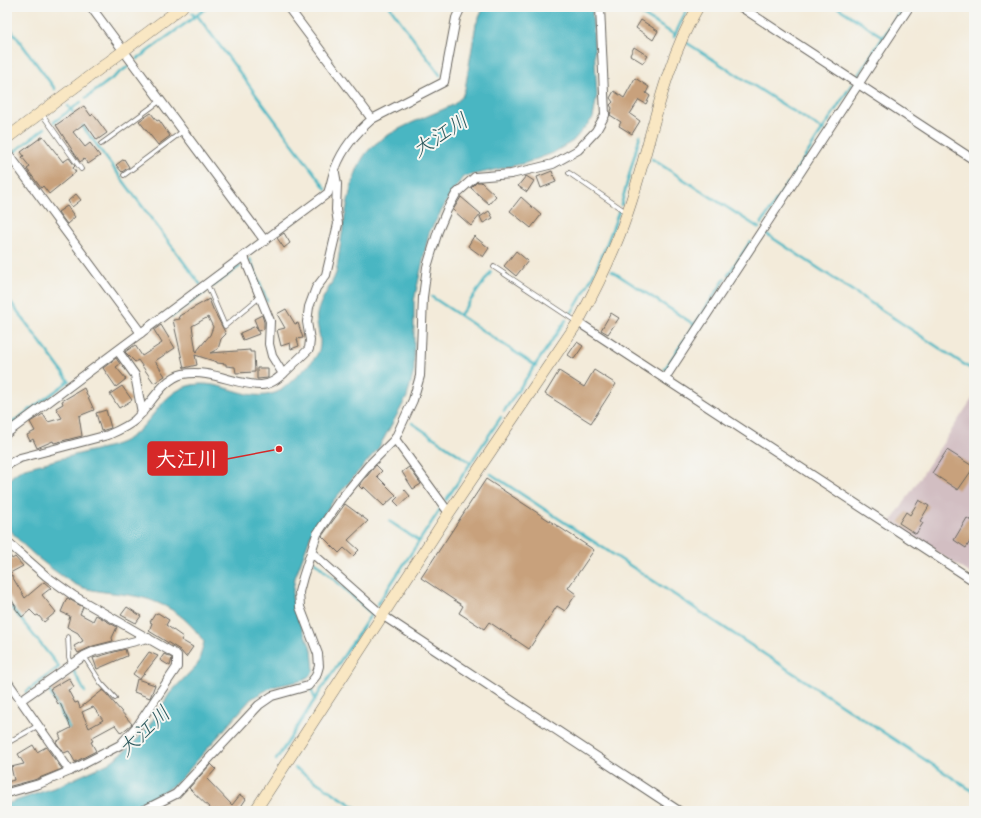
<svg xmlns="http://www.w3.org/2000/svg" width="981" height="818" viewBox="0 0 981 818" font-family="Caveat,'Klee One',sans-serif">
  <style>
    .industrial { fill: #d2bec2 }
    .water { fill: #48b6c2; stroke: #32696f }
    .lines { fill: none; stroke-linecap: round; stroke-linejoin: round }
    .stream { stroke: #48b6c2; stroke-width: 2.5 }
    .building { fill: #c8a17b; fill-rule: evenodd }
    .lane-casing { stroke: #67645e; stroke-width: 5.5 }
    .street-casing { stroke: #67645e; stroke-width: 10 }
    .secondary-casing { stroke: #67645e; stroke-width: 12 }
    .lane { stroke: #fff; stroke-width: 4 }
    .street { stroke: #fff; stroke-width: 8 }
    .secondary { stroke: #f9e7c3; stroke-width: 11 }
    .labels { text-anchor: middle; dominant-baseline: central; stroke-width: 4; stroke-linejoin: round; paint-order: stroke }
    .water-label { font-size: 21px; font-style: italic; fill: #2e5a5e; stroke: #f6f6f2 }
    .leader { fill: none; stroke: #d62828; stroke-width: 1.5 }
    .callout-dot { fill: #d62828; stroke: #f6f6f2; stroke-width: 1.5 }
    .callout { fill: #d62828; stroke: #d62828; stroke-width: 1.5 }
    .callout-label { font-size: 21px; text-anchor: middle; font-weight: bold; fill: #fff }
  </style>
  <rect width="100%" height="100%" fill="#f6f6f2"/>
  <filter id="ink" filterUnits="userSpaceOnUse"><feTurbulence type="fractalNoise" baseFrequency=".025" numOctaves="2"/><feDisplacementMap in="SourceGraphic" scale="8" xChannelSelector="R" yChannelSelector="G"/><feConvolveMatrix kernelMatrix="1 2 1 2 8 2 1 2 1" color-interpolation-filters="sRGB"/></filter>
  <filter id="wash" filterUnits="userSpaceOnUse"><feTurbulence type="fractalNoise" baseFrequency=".012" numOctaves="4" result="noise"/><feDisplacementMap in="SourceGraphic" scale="16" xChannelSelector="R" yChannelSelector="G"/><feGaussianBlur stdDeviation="0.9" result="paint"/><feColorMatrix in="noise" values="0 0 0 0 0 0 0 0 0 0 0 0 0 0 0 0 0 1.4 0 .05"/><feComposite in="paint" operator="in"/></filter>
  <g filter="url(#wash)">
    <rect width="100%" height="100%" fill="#f3ebda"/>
    <path class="industrial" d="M974 396V576L891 522Z"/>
    <path class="water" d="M484 7H592L597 96 593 118 573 141 553 153 526 163 463 177 451 194 429 233 414 301V371L407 397 378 449 333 501 312 532 295 578 292 597 298 619 312 650 314 671 305 680 272 687 251 699 179 781 162 793 123 811H7V804L56 787 109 763 130 747 147 729 170 693 198 664 204 642C192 624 178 611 158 603 134 592 109 595 84 588 68 584 13 541 8 525 5 519 7 510 7 504 7 483 5 478 25 468 45 463 66 457 87 452 102 448 119 446 132 436 151 423 160 398 182 388 215 374 244 402 271 394 282 392 290 382 298 375 305 368 316 360 319 350 323 338 315 326 317 314 320 299 331 287 336 273 342 241 347 176 367 152 385 131 427 117 453 105L462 97 465 89 476 24Z"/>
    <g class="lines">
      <g class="stream">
        <path d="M390 7 440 75"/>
        <path d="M630 7 675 35"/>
        <path d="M837 7 883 37"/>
        <path d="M192 13 195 17"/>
        <path d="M197 15 326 189"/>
        <path d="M7 24 55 89"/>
        <path d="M674 37 688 7"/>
        <path d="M687 43 823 130"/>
        <path d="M137 59 208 7"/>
        <path d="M857 77 903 7"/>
        <path d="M86 98 130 65"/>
        <path d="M68 106 75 115"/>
        <path d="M54 122 81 102"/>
        <path d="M81 124 200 284"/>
        <path d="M14 152 45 128"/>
        <path d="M652 159 759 228"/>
        <path d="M792 177 852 84"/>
        <path d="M621 205 640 135"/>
        <path d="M761 224 788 183"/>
        <path d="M765 233 974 371"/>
        <path d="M250 259 267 301"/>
        <path d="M612 271 695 325"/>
        <path d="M728 275 750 242"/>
        <path d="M213 286 240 266"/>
        <path d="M7 297 69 381 8 426"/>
        <path d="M432 297 536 366"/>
        <path d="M460 315 491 272"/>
        <path d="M570 315C592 282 606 248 619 211"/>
        <path d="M172 316 205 292"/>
        <path d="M665 369 725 279"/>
        <path d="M504 411 566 320"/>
        <path d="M412 423 471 463"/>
        <path d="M491 474 974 792"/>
        <path d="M446 500 501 417"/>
        <path d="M389 521 419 541"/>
        <path d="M315 562 372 614"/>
        <path d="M7 601 9 605"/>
        <path d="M377 605 441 508"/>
        <path d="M12 608 59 667 26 692"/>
        <path d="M73 670 85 692"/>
        <path d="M60 679 67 674"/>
        <path d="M47 687 71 731"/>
        <path d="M315 699 372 613"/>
        <path d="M276 760 315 699 311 689"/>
        <path d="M295 768 361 811"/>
      </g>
    </g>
    <g id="blocks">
      <g class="building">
        <path d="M641 20 658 31 653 40 636 28Z"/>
        <path d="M634 47 648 56 643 63 630 55Z"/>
        <path d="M635 78 649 87 646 93 650 96 646 104 639 100 630 114 640 121 632 134 619 126 621 122 610 115 612 108 610 105 613 102 610 98 614 91 624 98Z"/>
        <path d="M84 106 91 116 93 114 107 133 97 140 85 123 73 132 85 147 90 143 100 156 88 164 84 159 80 162 56 125Z"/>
        <path d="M151 113 157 121 159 120 170 136 158 145 139 121Z"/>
        <path d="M43 136 63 162 69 158 75 166 73 168 76 172 49 194 43 186 41 188 27 169 30 167 22 157 24 156 21 152Z"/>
        <path d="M124 159 129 167 122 172 116 165Z"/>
        <path d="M552 171 556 182 541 188 537 177Z"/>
        <path d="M526 176 534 181 527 192 518 186Z"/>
        <path d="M477 182H481L496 196 489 204 471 188Z"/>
        <path d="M76 194 81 200 72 207 68 201Z"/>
        <path d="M461 197 481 214 471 226 453 210Z"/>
        <path d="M521 197 541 215 531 228 510 211Z"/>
        <path d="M67 206 75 217 67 224 58 212Z"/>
        <path d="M489 211 493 218 483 223 480 217Z"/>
        <path d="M284 233 290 243 284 248 277 238Z"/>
        <path d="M474 236 489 248 483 257 468 246Z"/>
        <path d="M516 251 528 261 516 276 504 266Z"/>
        <path d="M209 299 213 309 226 334 221 339 218 349 210 353 250 350V352H254L255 372 236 373 235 367 226 366V364L217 363V362L195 355 197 365 184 368 173 320 180 319 179 316ZM208 317 213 327 210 335 196 352 192 326Z"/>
        <path d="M286 309 295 324 298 323 303 338 297 339 299 346 291 349 290 343 281 346 277 330 285 328 277 314Z"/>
        <path d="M611 313 619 318 608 334 601 330Z"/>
        <path d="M262 315 264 322V329L259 331 254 319Z"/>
        <path d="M161 325 175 348 155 361 165 376 154 383 138 360 135 362 125 352 135 345 142 356 162 343 154 330Z"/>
        <path d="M256 326 259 334 243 340 240 333Z"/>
        <path d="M577 342 583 346 574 359 568 355Z"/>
        <path d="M116 358 120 364 116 367 126 379 116 387 103 368Z"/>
        <path d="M257 368H268V378L257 379Z"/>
        <path d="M594 370 616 384 591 423 545 394 559 371 584 387Z"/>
        <path d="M122 386 132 400 119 408 110 394Z"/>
        <path d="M84 388 94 410 79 416 82 436 54 443 53 441 37 448 33 439 30 441 27 435 35 431 30 422 43 414 48 422 62 418 56 408 63 404 62 401Z"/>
        <path d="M106 410 111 428 101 431 96 413Z"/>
        <path d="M947 450 974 467 958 490 932 473Z"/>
        <path d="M376 465 382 471 377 476 396 495 384 506 364 487 362 489 359 486Z"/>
        <path d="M409 467 421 484 413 489 402 472Z"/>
        <path d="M486 479 594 550 568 588 576 594 565 611 557 606 529 649 489 622 484 629 459 613 463 606 421 578Z"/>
        <path d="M405 490 410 496 399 506 394 501Z"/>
        <path d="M919 500 929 506 920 521 923 523 916 534 899 523 906 512 910 515Z"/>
        <path d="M345 504 368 521 348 540 359 550 353 556 344 548 339 553 322 536Z"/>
        <path d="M967 518 974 522V535L966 548 954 540Z"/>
        <path d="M7 550 12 559 15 557 23 566 10 573 25 598 44 582 51 588 42 595 56 612 44 622 38 615 36 616 30 610 22 617 15 608 16 607 7 592Z"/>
        <path d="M67 598 83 607 80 614 93 621 96 615 117 627 112 638 113 641 93 646 78 653 74 646 83 641 78 633 67 627 70 616 61 612Z"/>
        <path d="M127 607 141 616 136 623 121 615Z"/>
        <path d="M158 613 169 620 166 625 183 637 181 640 193 647 186 657 180 650 149 631 152 623 150 622 155 614Z"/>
        <path d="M125 649 127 656 97 669 93 658Z"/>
        <path d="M149 652 158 656 140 679 133 674Z"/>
        <path d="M164 654 172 658 170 666 160 660Z"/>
        <path d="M69 678 74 687 68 690 75 703 78 702 80 708 103 690 132 724 121 733 115 725 91 738 93 741 91 742 96 751 75 762 69 751 64 753 56 742 61 739 59 734 71 728 60 703 58 704 50 689ZM93 707 103 720 89 728 82 712Z"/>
        <path d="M137 679 155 685 150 698 134 692Z"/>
        <path d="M33 745 37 752 46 747 62 769 34 780 7 787V782L14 780 11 767 24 764 18 754Z"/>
        <path d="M211 764 216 769 207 779 232 805 240 795 246 799 238 811H213L189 788Z"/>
      </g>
    </g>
  </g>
  <g filter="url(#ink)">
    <use href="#blocks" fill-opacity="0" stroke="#67645e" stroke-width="1"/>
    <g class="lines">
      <defs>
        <g id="lane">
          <path d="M42 114 81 169"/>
          <path d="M101 144 160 101"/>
          <path d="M569 173 626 212"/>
          <path d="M124 175 183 131"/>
          <path d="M494 267 577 322"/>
          <path d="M207 284 225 326 260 297"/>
          <path d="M68 637 69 657 71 664"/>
          <path d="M84 656 101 683 115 698"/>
          <path d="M7 746 9 742 39 725"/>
        </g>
        <g id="street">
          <path d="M91 7 265 241"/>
          <path d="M741 7 974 160"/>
          <path d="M372 119 444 82 456 18 461 7"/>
          <path d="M7 152 141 333"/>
          <path d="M578 322 974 581"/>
          <path d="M118 351 135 375 142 413"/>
          <path d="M283 374 309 349 310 340 307 322 309 307 316 288 326 275 338 224 336 210 337 184 335 173"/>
          <path d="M665 378 909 7"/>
          <path d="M7 433 328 193C331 185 332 177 335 169 343 148 355 134 372 119L288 7"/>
          <path d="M395 439 449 513"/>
          <path d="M7 465 20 458 108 435C117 431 127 427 135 420 149 407 163 378 183 374 212 369 234 385 261 385 270 385 277 379 283 374L272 356 269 344 270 321 244 257"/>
          <path d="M7 542 46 576 74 596 177 655V667L138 725 120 745 70 771 39 784 7 793"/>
          <path d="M312 553 382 615 679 811"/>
          <path d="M7 681 70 771"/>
          <path d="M21 700 84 656 95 651 148 638"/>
          <path d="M142 811 176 794 259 705 272 696 308 686 316 676 319 666 318 654 300 607 299 592 303 577 317 534 340 500 369 465 395 439 413 400 420 376 423 297 427 267 438 231 447 210 456 194 475 177 511 174 537 168 553 164 578 150 596 131 605 115 600 7"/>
        </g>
        <g id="secondary">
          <path d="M7 138 182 7"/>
          <path d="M255 811 449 513 578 322C597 287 614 253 627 214 651 146 661 70 698 7"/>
        </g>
      </defs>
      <use href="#lane" class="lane-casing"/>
      <use href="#street" class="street-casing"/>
      <use href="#secondary" class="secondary-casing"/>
      <use href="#lane" class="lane"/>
      <use href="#street" class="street"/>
      <use href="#secondary" class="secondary"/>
    </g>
  </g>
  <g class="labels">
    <g class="water-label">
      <text transform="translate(440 135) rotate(-33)">大江川</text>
      <text transform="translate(144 731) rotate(-43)">大江川</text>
    </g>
  </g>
  <path class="leader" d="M279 449L227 459"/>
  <circle class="callout-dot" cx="279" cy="449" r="4"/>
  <rect class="callout" x="148" y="442" width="79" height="33" rx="4"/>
  <g class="callout-label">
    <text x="187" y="466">大江川</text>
  </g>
  <rect width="981" height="818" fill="none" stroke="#f6f6f2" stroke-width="24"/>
</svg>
